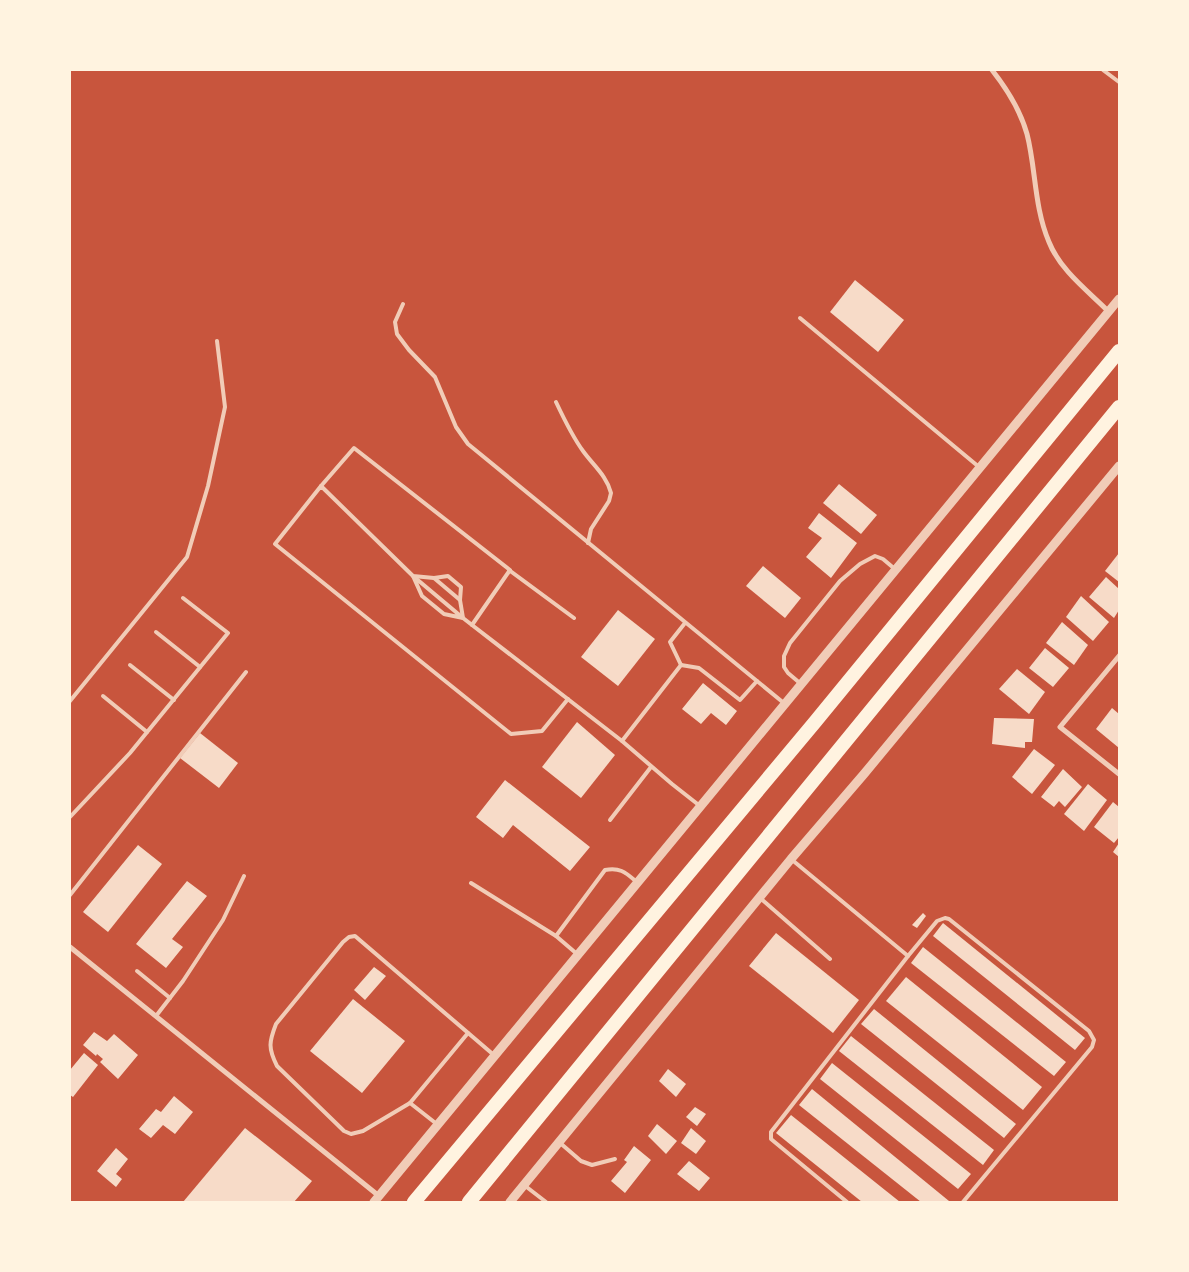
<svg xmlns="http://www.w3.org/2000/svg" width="1189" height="1272" viewBox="0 0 1189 1272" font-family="Quicksand,sans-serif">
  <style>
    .building { fill: #f7dbc8 }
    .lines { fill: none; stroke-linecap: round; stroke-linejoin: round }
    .service { stroke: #f1ccb7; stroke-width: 4 }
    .minor { stroke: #f1ccb7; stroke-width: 5 }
    .tertiary { stroke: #f1ccb7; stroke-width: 9 }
    .motorway { stroke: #fff3e0; stroke-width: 14 }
  </style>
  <rect width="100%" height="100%" fill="#c8553d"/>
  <g class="building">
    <path d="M855 280 904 320 878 352 830 312Z"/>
    <path d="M839 484 877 515 861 534 823 503Z"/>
    <path d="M819 513 857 543 831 578 806 557 822 538 808 528Z"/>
    <path d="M1119 553V582L1105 571Z"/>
    <path d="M763 566 801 598 785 618 746 586Z"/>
    <path d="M1106 577 1119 589V610L1114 618 1089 597Z"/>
    <path d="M1081 596 1109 622 1093 641 1066 617Z"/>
    <path d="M618 610 655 639 618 686 581 657Z"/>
    <path d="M1062 622 1088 645 1074 665 1046 643Z"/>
    <path d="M1045 648 1069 668 1053 687 1029 668Z"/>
    <path d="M1017 669 1045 692 1029 714 999 689Z"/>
    <path d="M703 683 737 711 726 725 711 713 701 724 682 709Z"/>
    <path d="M1112 708 1119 714V748L1096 729Z"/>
    <path d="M994 718 1034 719 1032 742H1025V748L992 744Z"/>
    <path d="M577 722 615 755 581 798 542 767Z"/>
    <path d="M200 733 238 763 219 788 180 758Z"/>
    <path d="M1034 749 1055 765 1032 794 1012 777Z"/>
    <path d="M1063 769 1082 787 1065 807 1059 801 1054 807 1041 797Z"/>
    <path d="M505 780 590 847 570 871 513 825 503 838 476 817Z"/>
    <path d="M1088 784 1107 800 1084 831 1064 814Z"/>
    <path d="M1113 802 1119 807V837L1114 843 1094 827Z"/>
    <path d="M1119 843V857L1113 852Z"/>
    <path d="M138 845 162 864 108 932 83 912Z"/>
    <path d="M187 881 207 896 172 939 183 947 166 968 136 944Z"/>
    <path d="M923 913 926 916 917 928 912 925Z"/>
    <path d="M943 923 1085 1038 1075 1050 933 936Z"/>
    <path d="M776 933 859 1000 833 1033 749 966Z"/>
    <path d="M923 947 1066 1062 1054 1076 911 963Z"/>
    <path d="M374 967 386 976 365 1000 354 990Z"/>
    <path d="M906 977 1042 1087 1023 1110 886 1001Z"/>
    <path d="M353 999 405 1041 362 1093 310 1051Z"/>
    <path d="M874 1009 1016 1124 1004 1138 861 1024Z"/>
    <path d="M94 1032 107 1041 114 1034 138 1055 118 1079 100 1062 103 1059 97 1054 96 1056 83 1045Z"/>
    <path d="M851 1036 994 1150 983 1165 839 1051Z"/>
    <path d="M84 1053 98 1065 73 1097 70 1095V1070Z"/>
    <path d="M832 1063 971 1174 958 1189 820 1079Z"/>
    <path d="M668 1069 686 1084 676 1097 659 1081Z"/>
    <path d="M812 1089 949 1201 948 1202H921L799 1105Z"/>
    <path d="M174 1096 193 1112 175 1134 163 1125 151 1138 139 1129 156 1109 161 1112Z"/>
    <path d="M695 1107 706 1114 697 1126 686 1117Z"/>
    <path d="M791 1115 900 1202H862L776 1133Z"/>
    <path d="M657 1124 677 1141 666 1154 648 1136Z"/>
    <path d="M245 1128 312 1181 294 1202H183Z"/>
    <path d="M691 1128 706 1141 696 1154 681 1143Z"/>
    <path d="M634 1146 651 1160 625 1193 611 1181 627 1162 624 1160Z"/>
    <path d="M116 1148 128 1159 116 1174 122 1179 116 1187 97 1171Z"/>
    <path d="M689 1161 710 1178 699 1191 677 1174Z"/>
  </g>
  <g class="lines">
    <g class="service">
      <path d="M1103 70 1119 82"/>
      <path d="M403 304 395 322 397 334 409 350 435 377 456 427 468 444 785 704"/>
      <path d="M800 318 979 467"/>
      <path d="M556 402C564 419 572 436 583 451 593 465 607 476 611 493L609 501 591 529 588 543"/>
      <path d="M321 486 354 448 510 570 472 625"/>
      <path d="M509 570 574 618"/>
      <path d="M434 578 448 576 461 587 460 600"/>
      <path d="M463 618 460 600 434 578 413 576 321 486 275 544 511 734 542 731 568 699"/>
      <path d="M463 618 413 576 422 596 444 614 463 618 472 625 622 741 672 784 700 806"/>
      <path d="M156 632 200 667"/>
      <path d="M130 665 174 700"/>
      <path d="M681 665 699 668 740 700 757 681"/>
      <path d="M681 665 670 642 685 623"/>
      <path d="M801 684 788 673 784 667V656L790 643 840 581 860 564 875 556 883 559 896 570"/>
      <path d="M103 696 147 732"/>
      <path d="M70 701 187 557 208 486 225 407 217 341"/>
      <path d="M622 741 681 665"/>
      <path d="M70 817 130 753 228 633 183 598"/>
      <path d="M610 820 651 767"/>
      <path d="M791 859 908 956"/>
      <path d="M471 883 556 936 577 954"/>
      <path d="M70 895 246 672"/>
      <path d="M759 897 830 959"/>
      <path d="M556 936 605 870C621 867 626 873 638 883"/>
      <path d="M137 971 170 998"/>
      <path d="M156 1016 183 981 223 920 244 876"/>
      <path d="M410 1103 468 1033"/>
      <path d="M438 1125 410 1103 363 1131 351 1134 344 1131 277 1066C268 1048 269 1042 276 1024L343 942 349 937 355 936 495 1056"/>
      <path d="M559 1142 581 1161 592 1165 615 1159"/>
      <path d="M524 1185 546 1202"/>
      <path d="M847 1202 777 1144 771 1139V1132L908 956 937 921 945 918 949 919 1089 1031 1094 1040 1092 1047 963 1202"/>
    </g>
    <g class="minor">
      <path d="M992 70C1007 89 1020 109 1027 134 1036 169 1034 207 1049 242 1060 270 1088 291 1108 311"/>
      <path d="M1119 656 1060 727 1119 774"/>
      <path d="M70 947 379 1196"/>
    </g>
    <g class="tertiary">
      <path d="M374 1202 1119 299"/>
      <path d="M510 1202 791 859 864 774 1119 466"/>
    </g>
    <g class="motorway">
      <path d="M414 1202 815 722 1119 351"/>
      <path d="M469 1202 1119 407"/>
    </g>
  </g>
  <rect width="1189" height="1272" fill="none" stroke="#fff3e0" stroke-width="142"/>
</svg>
